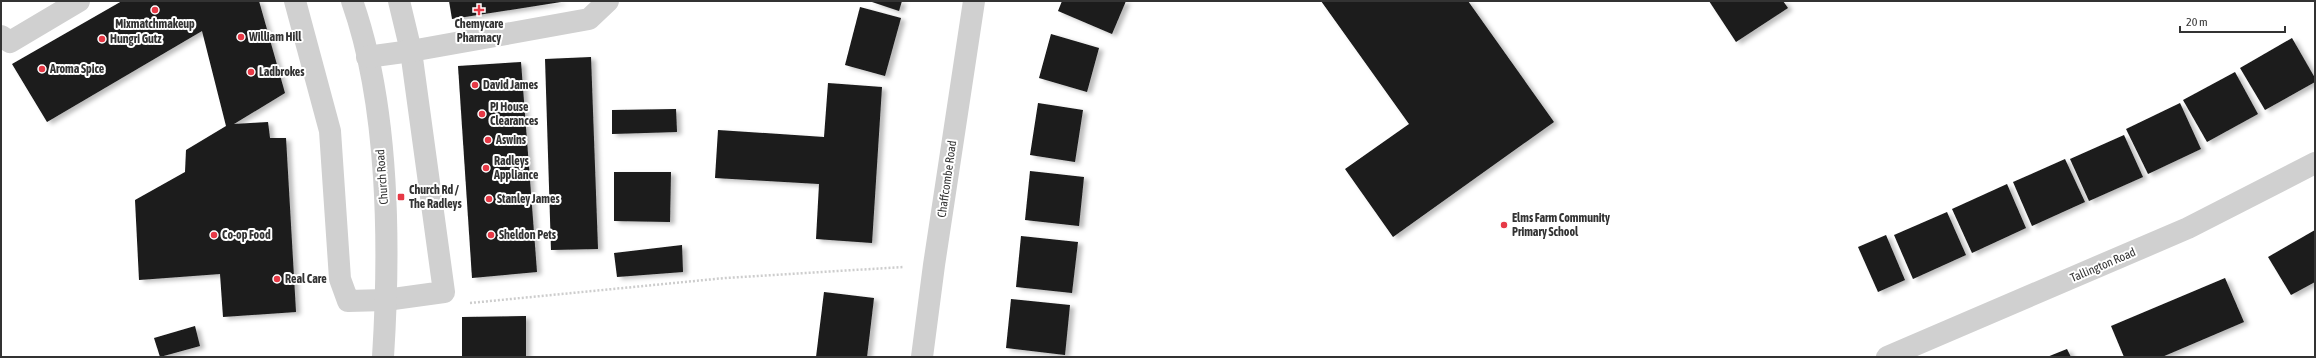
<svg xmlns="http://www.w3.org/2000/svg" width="2316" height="358" viewBox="0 0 2316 358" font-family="'Asap Condensed',sans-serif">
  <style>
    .building { fill: #1a1a1a; filter: url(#shadow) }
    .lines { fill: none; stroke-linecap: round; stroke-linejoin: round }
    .path { stroke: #cdcdcd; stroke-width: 2.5; stroke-dasharray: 2 2; stroke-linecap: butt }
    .minor { stroke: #d0d0d0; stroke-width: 22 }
    .poi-dot { fill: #e63946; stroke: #fff; stroke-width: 1.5 }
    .labels { text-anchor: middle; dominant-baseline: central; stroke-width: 4; stroke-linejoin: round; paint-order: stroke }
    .poi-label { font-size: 12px; font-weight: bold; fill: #333; stroke: #fff; text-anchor: start }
    .street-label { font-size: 12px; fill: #333; stroke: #fff }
  </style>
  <defs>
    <filter id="shadow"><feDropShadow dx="4.5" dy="2.5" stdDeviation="2" flood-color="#0004"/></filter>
  </defs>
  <rect width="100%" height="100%" fill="#fff"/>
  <g class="building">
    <path d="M122 1H259L285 93 234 124 268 122 270 138H286L296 312 223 317 220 274 139 280 135 200 185 172 186 150 226 126 202 31 47 122 12 64Z"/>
    <path d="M449 1H560L561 2 452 19Z"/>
    <path d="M869 1H902L899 11Z"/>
    <path d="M1062 1H1126L1112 34 1058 11Z"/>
    <path d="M1321 1H1468L1554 122 1393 237 1345 169 1409 124Z"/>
    <path d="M1709 1H1783L1788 8 1736 42Z"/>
    <path d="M860 7 901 18 885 76 845 65Z"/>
    <path d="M1051 34 1099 48 1087 92 1039 78Z"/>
    <path d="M2292 38 2315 78V82L2265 110 2240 68Z"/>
    <path d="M591 57 598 249 551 250 545 59Z"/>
    <path d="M521 62 537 272 472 278 458 66Z"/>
    <path d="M2235 72 2258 114 2207 142 2183 100Z"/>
    <path d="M828 83 882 87 872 243 816 239 819 184 715 178 718 130 824 137Z"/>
    <path d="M1038 103 1083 110 1075 162 1030 155Z"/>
    <path d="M2180 103 2201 149 2148 174 2126 129Z"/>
    <path d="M676 109 677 132 612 134V110Z"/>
    <path d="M2124 135 2143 177 2089 201 2070 159Z"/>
    <path d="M2065 159 2085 202 2032 226 2013 182Z"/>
    <path d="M1030 171 1084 177 1079 226 1025 220Z"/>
    <path d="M614 172H671L670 222 614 221Z"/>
    <path d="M2007 184 2026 228 1972 253 1952 209Z"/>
    <path d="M1947 212 1966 255 1913 279 1894 235Z"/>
    <path d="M2315 230V282L2291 295 2268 257Z"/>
    <path d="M1886 235 1905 280 1878 292 1858 247Z"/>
    <path d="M1021 236 1078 242 1072 293 1016 287Z"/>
    <path d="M682 245 683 272 617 277 614 253Z"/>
    <path d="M2225 278 2244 322 2162 357H2124L2111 326Z"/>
    <path d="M824 292 874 298 867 357H816Z"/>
    <path d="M1011 299 1070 305 1065 355 1006 348Z"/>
    <path d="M526 316V357H462V317Z"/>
    <path d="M195 326 200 346 160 357 154 338Z"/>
    <path d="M2067 349 2071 357H2047Z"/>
  </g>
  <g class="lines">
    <path class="path" d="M470 303 725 278 903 267"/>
    <g class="minor">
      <path d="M295 1 330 131 340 279 348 301 386 300 444 292 411 51 399 1"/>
      <path d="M352 1C389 105 390 247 383 357"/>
      <path d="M1 36 10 42 79 1"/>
      <path d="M367 57 411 51 589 19 608 1"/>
      <path d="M922 357 934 265 974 1"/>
      <path d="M1887 357 2188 228 2315 163"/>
    </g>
  </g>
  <g class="poi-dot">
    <circle cx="155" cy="10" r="4"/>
    <path d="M477 4h4v4h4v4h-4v4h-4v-4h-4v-4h4z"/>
    <circle cx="241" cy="37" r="4"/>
    <circle cx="102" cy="39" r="4"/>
    <circle cx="42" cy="69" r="4"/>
    <circle cx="251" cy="72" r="4"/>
    <circle cx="475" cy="85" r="4"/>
    <circle cx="482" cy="114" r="4"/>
    <circle cx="488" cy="140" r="4"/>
    <circle cx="486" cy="168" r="4"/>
    <rect x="397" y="193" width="8" height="8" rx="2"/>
    <circle cx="489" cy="199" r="4"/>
    <circle cx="1504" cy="225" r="4"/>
    <circle cx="214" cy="235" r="4"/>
    <circle cx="491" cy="235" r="4"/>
    <circle cx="277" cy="279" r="4"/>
  </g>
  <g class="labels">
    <g class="poi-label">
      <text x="155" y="24" text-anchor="middle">Mixmatchmakeup</text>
      <text x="479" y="24" text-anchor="middle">Chemycare<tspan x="479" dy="14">Pharmacy</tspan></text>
      <text x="249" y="37">William Hill</text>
      <text x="110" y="39">Hungri Gutz</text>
      <text x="50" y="69">Aroma Spice</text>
      <text x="259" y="72">Ladbrokes</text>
      <text x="483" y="85">David James</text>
      <text x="490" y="107">PJ House<tspan x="490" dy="14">Clearances</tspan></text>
      <text x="496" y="140">Aswins</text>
      <text x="494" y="161">Radleys<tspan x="494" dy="14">Appliance</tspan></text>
      <text x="409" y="190">Church Rd /<tspan x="409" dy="14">The Radleys</tspan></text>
      <text x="497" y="199">Stanley James</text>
      <text x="1512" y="218">Elms Farm Community<tspan x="1512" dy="14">Primary School</tspan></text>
      <text x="222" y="235">Co-op Food</text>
      <text x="499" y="235">Sheldon Pets</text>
      <text x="285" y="279">Real Care</text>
    </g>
    <g class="street-label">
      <text transform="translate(382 177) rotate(-94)">Church Road</text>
      <text transform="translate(947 179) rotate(-82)">Chaffcombe Road</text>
      <text transform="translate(2103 265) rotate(-23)">Tallington Road</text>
    </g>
  </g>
  <rect width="2316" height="358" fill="none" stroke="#333333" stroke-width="4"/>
  <path d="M2180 26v6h105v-6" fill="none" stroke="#333333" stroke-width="2"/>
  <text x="2186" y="26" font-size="12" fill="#333333" stroke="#ffffff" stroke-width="3" paint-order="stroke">20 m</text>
</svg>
